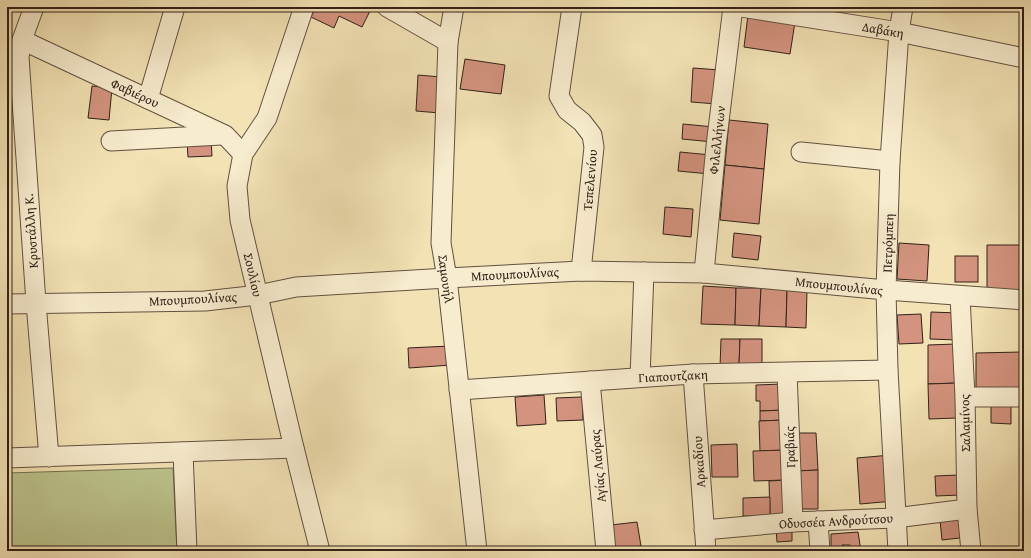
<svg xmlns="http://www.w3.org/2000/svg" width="1031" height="558" viewBox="0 0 1031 558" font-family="'Gentium Book Plus',serif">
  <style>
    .green { fill: #bcc38c; stroke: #777252 }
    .building { fill: #d3937e; stroke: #322119 }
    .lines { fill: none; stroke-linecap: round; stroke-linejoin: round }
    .minor-casing { stroke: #625140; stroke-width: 21 }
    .minor { stroke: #f7ecce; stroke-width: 19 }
    .labels { text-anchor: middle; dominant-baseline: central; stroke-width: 3; stroke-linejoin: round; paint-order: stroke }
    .street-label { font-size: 13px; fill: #322119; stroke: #f7ecce }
  </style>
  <rect width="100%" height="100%" fill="#f2e2b4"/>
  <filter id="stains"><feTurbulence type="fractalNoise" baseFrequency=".005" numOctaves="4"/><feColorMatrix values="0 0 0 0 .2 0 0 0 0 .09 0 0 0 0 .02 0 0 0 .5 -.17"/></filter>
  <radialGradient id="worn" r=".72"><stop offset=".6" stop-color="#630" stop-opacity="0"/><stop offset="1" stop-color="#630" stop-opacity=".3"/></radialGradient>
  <path class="green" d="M173 468 177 551H7V473Z"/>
  <g class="building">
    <path d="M316 7H372L362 27 339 16 334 28 311 17Z"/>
    <path d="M748 15 795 22 790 54 744 47Z"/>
    <path d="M465 59 505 65 501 94 460 89Z"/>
    <path d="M693 68 720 70 717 104 691 102Z"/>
    <path d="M418 75 441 77 440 113 416 111Z"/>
    <path d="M92 86 112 88 109 120 88 118Z"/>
    <path d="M729 120 768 124 764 169 725 165Z"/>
    <path d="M683 124 714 127 713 142 682 139Z"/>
    <path d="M211 139 212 156 188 157 187 141Z"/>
    <path d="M680 152 711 155 710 174 678 171Z"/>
    <path d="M725 165 764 169 759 224 720 220Z"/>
    <path d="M665 207 693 209 691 237 663 234Z"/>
    <path d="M734 233 761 236 758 260 732 257Z"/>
    <path d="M899 243 929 245 927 281 897 279Z"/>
    <path d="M987 245H1023V293L987 294Z"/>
    <rect x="955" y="256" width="23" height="26"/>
    <path d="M703 286 736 288 735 325 701 324Z"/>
    <path d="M736 288H761L759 326 735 325Z"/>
    <path d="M761 288 787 290 786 327 759 326Z"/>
    <path d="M787 290H807L806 328 786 327Z"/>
    <path d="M931 312 958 313 957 340 930 339Z"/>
    <path d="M921 314 923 343 899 344 897 315Z"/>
    <path d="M721 339H740L739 367H720Z"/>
    <path d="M740 339H762V364H739Z"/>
    <path d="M956 344 957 383 928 384V345Z"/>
    <path d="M450 346 451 365 409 368 408 348Z"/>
    <path d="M1022 352 1023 389 976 390V353Z"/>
    <path d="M957 383V418L929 419 928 384Z"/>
    <path d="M783 384 784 410 760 411V401H756V385Z"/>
    <path d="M544 395 546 424 517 426 515 397Z"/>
    <path d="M582 397 583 420 557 421 556 398Z"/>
    <path d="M991 403H1011V424L991 423Z"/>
    <path d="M784 410V420L760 421V411Z"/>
    <path d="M784 420 785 450 760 451 759 421Z"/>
    <path d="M796 433H816L818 470 796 471Z"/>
    <path d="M737 444 738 477H712L711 445Z"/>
    <path d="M785 450 786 480 754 481 753 451Z"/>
    <path d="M891 455 894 501 860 504 857 458Z"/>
    <path d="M818 470V509H797L796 471Z"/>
    <path d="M959 475 960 495 936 496 935 476Z"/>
    <path d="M786 480 787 515 770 516 769 481Z"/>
    <path d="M770 497V516H743V498Z"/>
    <path d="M966 518 968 537 942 540 940 520Z"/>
    <path d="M637 522 641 546 615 550 611 525Z"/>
    <path d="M792 527V541L777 542 776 528Z"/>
    <path d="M858 532 861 551H850V545H842L846 548 836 547V549H833V547H831V534Z"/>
  </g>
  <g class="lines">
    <defs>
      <g id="minor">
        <path d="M34 7 22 40 19 57 36 303 49 457"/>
        <path d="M304 7 267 118 243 154 237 186 240 220 294 448 320 551"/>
        <path d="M387 7 448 42"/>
        <path d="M454 7 448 42 441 243 447 278 477 551"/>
        <path d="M572 7 559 96 567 110 582 122 592 135 594 147 581 271"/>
        <path d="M741 7 899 32 1024 58"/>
        <path d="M22 40 225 135 243 154"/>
        <path d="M148 99 175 7"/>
        <path d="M111 141 221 135"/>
        <path d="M801 152 890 161"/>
        <path d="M704 273 716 146 733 7"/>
        <path d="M960 296 965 397 967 509 971 551"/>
        <path d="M7 304 205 301 258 295 296 287 447 278 581 271 704 273 886 290 1024 300"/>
        <path d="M787 373 793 522"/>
        <path d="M693 374 706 551"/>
        <path d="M640 377 644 272"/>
        <path d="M590 381 606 551"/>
        <path d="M459 390 693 374 888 370"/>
        <path d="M965 397H1024"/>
        <path d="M183 452 187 551"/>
        <path d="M7 458 294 448"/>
        <path d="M818 521 820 551"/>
        <path d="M704 530 793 522 895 518 967 509"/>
        <path d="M898 551 888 370 886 290 890 161 899 32 903 7"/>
      </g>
    </defs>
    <use href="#minor" class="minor-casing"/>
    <use href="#minor" class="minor"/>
  </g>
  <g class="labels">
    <g class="street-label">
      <text transform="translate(883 30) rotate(10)">Δαβάκη</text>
      <text transform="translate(135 93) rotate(25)">Φαβιέρου</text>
      <text transform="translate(717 140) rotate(-84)">Φιλελλήνων</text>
      <text transform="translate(590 180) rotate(-85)">Τεπελενίου</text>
      <text transform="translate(31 231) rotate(-94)">Κρυστάλλη Κ.</text>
      <text transform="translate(888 243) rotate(-88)">Πετρόμπεη</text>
      <text transform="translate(515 274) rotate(-3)">Μπουμπουλίνας</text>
      <text transform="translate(253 275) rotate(77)">Σουλίου</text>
      <text transform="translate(446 279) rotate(82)">Σαμουήλ</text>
      <text transform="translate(839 286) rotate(6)">Μπουμπουλίνας</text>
      <text transform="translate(193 299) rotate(-3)">Μπουμπουλίνας</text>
      <text transform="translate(673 376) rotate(-3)">Γιαπουτζακη</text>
      <text transform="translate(965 423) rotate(-91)">Σαλαμίνος</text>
      <text transform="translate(790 447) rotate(-92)">Γραβιάς</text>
      <text transform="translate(699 462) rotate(-94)">Αρκαδίου</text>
      <text transform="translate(598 466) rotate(-95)">Αγίας Λαύρας</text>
      <text transform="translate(836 521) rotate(-3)">Οδυσσέα Ανδρούτσου</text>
    </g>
  </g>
  <rect width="1031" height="558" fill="none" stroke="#f2e2b4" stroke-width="24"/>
  <rect x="8" y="8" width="1015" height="542" fill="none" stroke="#322119" stroke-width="2"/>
  <rect x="12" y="12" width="1007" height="534" fill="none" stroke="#322119"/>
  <rect width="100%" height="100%" filter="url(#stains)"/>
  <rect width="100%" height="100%" fill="url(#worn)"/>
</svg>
